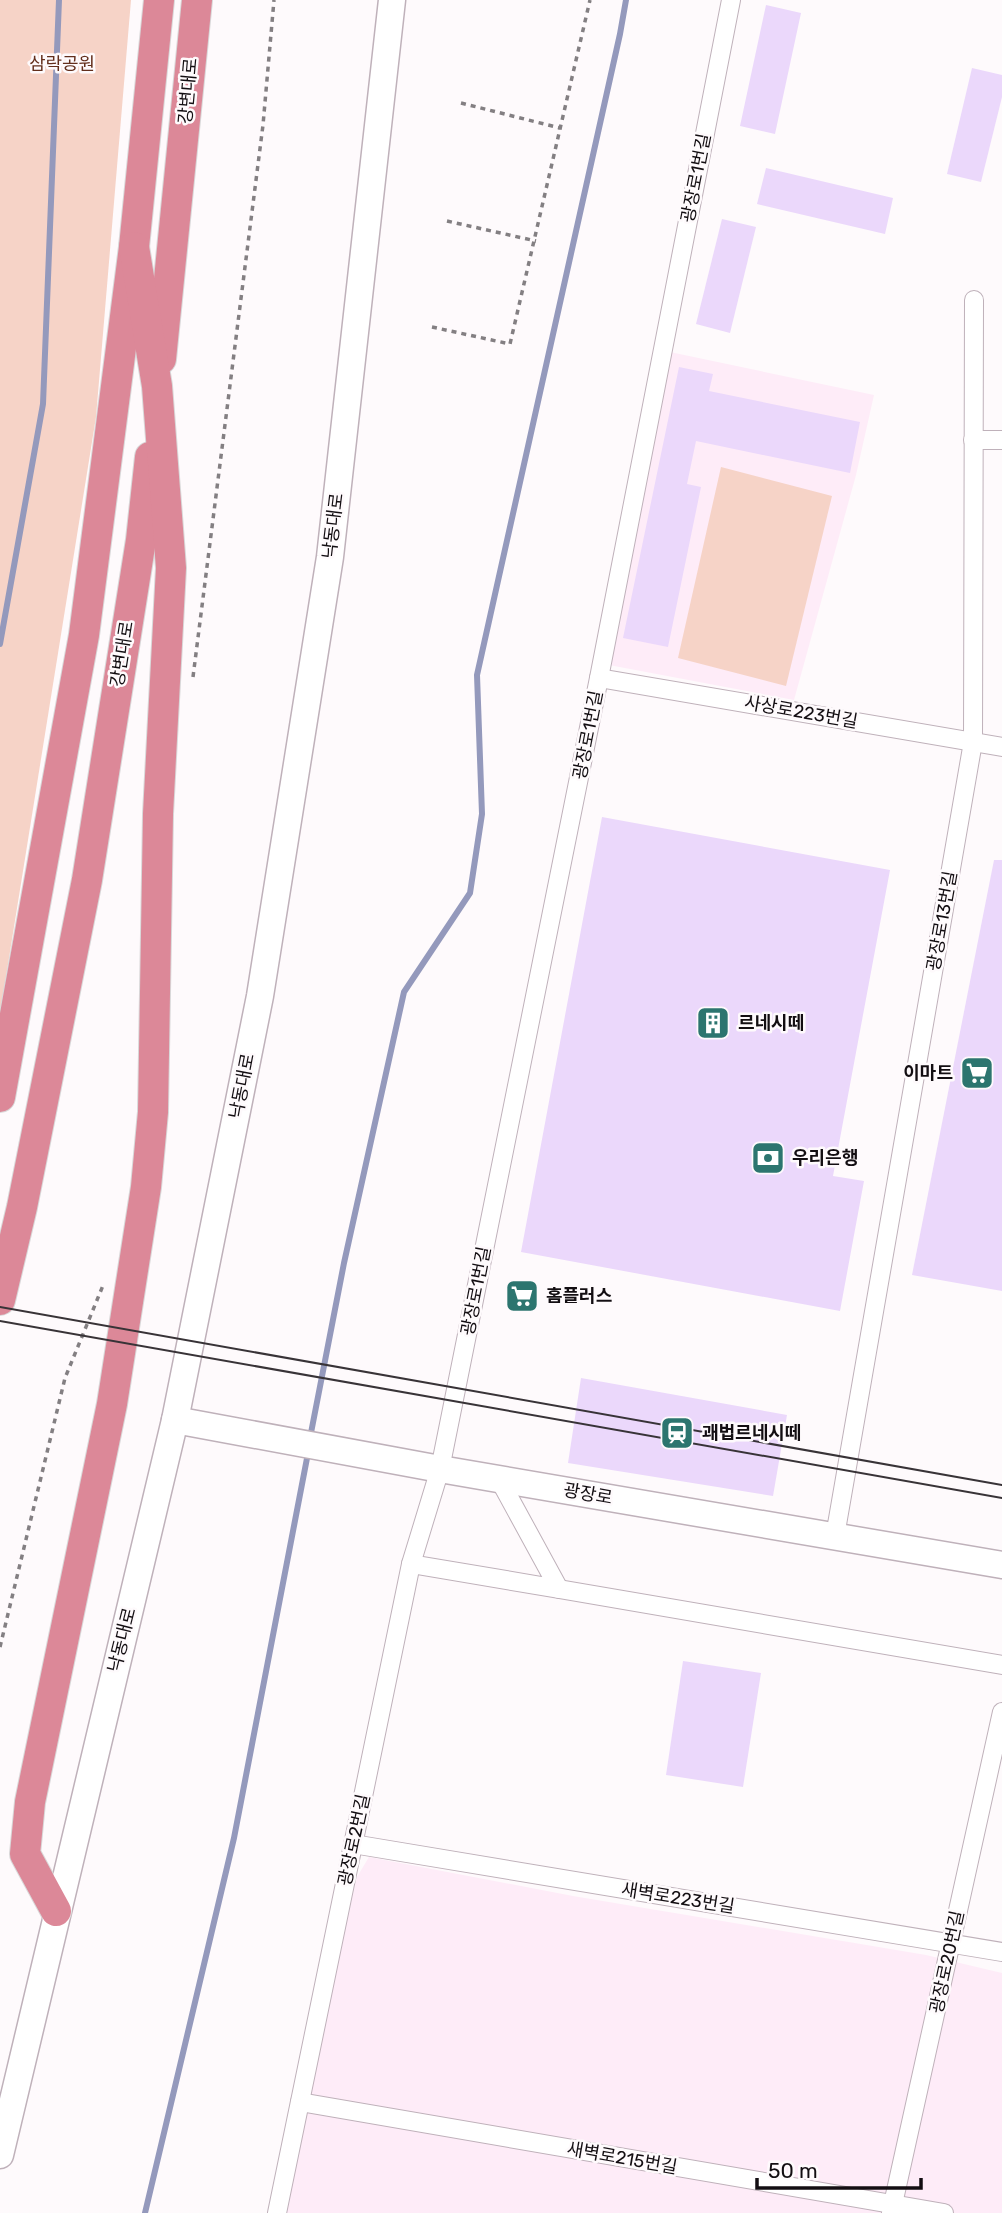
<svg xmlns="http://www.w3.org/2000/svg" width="1002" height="2213" viewBox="0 0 1002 2213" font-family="Rubik,'Noto Sans KR',sans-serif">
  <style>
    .built { fill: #feecf8 }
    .green { fill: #f6d3c7 }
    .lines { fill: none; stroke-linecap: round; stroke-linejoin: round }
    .stream { stroke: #9499bc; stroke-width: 6 }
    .building { fill: #ebd8fb }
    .minor-casing { stroke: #bfb1ba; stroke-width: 20 }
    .secondary-casing { stroke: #bfb1ba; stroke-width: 29 }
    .trunk-casing { stroke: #d9d8d9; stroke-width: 32 }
    .path { stroke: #837f82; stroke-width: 3.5; stroke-dasharray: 5 5; stroke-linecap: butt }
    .minor { stroke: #fff; stroke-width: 18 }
    .secondary { stroke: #fff; stroke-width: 26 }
    .trunk { stroke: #dc8898; stroke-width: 30 }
    .tram { stroke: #383337; stroke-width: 2 }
    .labels { text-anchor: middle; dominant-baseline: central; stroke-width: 5; stroke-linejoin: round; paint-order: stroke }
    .park-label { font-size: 18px; fill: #632f1c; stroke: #fefafc }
    .street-label { font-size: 18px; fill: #130e12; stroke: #fefafc }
    .poi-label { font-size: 18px; font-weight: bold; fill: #130e12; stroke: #fefafc; text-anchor: start }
  </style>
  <rect width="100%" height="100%" fill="#fefafc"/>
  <g class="built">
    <path d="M670 352 874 395 856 475 794 700 593 662Z"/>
    <path d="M369 1857 573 1896 926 1955 1002 1973V2213H285L310 2082 357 1877Z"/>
  </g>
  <g class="green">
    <path d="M0 0H131L96 417 0 1014Z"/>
    <path d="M721 467 832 496 786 686 678 658Z"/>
  </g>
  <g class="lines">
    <g class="stream">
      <path d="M0 644 43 404 59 0"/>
      <path d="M310 1438 344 1263 404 992 470 893 482 814 477 675 620 34 626 0"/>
      <path d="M145 2213 234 1838 308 1453"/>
    </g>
  </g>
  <g class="building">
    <path d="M766 5 801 13 775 134 740 126Z"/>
    <path d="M972 68 1002 75V97L981 182 947 174Z"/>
    <path d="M766 168 893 198 885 234 757 204Z"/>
    <path d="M722 219 756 227 730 333 696 324Z"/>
    <path d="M679 367 713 374 709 391 860 422 850 473 696 441 687 484 701 487 668 647 623 638Z"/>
    <path d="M602 817 890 870 833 1176 864 1181 840 1311 521 1252Z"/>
    <path d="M994 860H1002V1291L912 1275Z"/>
    <path d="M581 1378 787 1415 773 1496 568 1463Z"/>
    <path d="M683 1661 761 1673 743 1787 666 1775Z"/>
  </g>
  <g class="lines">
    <defs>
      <g id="minor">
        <path d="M973 440H1002"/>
        <path d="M599 678 1002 747"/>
        <path d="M835 1536 973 742 974 300"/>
        <path d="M411 1564 559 1589 499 1479"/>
        <path d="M559 1589 1002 1665"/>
        <path d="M353 1844 1002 1952"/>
        <path d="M300 2102 944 2213"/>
        <path d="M277 2213 411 1564 440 1469 599 678 731 0"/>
        <path d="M891 2213 1002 1712"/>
      </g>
      <g id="secondary">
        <path d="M175 1420 440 1469 1002 1565"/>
        <path d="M0 2155 175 1420 260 996 330 557 392 0"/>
      </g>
      <g id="trunk">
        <path d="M161 359 197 0"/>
        <path d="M0 1097 84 635 134 247 159 0"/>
        <path d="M0 1300 22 1207 87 880 141 540 150 457"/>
        <path d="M56 1911 25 1854 30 1802 112 1404 146 1187 153 1112 158 814 171 568 157 386 134 247"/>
      </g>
    </defs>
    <use href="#minor" class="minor-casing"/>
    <use href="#secondary" class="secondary-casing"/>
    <use href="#trunk" class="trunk-casing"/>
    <g class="path">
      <path d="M461 103 560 128"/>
      <path d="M447 221 536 241"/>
      <path d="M432 327 510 344 590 0"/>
      <path d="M193 677 263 125 274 0"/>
      <path d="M0 1647 65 1378 104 1283"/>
    </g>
    <use href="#minor" class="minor"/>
    <use href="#secondary" class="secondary"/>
    <use href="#trunk" class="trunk"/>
    <g class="tram">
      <path d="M0 1307 1002 1485"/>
      <path d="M0 1321 1002 1498"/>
    </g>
  </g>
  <defs>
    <symbol id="building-square" viewBox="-11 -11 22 22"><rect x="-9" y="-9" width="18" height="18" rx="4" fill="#2c756f" stroke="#fefafc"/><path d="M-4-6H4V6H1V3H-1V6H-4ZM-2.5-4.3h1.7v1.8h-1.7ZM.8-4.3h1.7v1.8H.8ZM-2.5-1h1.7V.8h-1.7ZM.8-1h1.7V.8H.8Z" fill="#fff"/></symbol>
    <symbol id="supermarket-square" viewBox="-11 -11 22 22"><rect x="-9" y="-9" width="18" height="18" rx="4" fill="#2c756f" stroke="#fefafc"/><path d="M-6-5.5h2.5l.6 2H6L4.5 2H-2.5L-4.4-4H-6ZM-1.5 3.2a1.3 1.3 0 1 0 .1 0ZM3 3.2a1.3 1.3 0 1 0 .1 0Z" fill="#fff"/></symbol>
    <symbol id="bank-square" viewBox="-11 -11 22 22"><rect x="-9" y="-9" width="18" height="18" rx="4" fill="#2c756f" stroke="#fefafc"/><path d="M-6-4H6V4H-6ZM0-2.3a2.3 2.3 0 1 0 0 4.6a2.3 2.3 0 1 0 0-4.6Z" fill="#fff"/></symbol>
    <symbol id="station-square" viewBox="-11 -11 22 22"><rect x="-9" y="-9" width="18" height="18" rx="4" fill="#2c756f" stroke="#fefafc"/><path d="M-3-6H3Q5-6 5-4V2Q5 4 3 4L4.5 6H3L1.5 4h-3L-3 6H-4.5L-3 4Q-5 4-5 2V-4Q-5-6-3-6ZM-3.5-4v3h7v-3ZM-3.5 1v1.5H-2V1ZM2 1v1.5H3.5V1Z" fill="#fff"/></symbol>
  </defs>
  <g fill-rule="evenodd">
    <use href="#building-square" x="694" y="1004" width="38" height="38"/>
    <use href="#supermarket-square" x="958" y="1054" width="38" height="38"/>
    <use href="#bank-square" x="749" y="1139" width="38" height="38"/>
    <use href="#supermarket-square" x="503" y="1277" width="38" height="38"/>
    <use href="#station-square" x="658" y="1414" width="38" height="38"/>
  </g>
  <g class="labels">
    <g class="park-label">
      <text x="62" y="64">삼락공원</text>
    </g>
    <g class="street-label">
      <text transform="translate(188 91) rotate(-85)">강변대로</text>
      <text transform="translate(696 178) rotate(-79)">광장로1번길</text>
      <text transform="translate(333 526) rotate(-83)">낙동대로</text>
      <text transform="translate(122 654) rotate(-81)">강변대로</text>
      <text transform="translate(801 712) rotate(10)">사상로223번길</text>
      <text transform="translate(588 735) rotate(-79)">광장로1번길</text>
      <text transform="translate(942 921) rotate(-80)">광장로13번길</text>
      <text transform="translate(242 1086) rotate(-79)">낙동대로</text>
      <text transform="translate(476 1291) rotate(-79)">광장로1번길</text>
      <text transform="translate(588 1494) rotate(10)">광장로</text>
      <text transform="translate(122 1640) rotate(-76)">낙동대로</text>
      <text transform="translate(354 1840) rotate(-78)">광장로2번길</text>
      <text transform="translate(678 1898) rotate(9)">새벽로223번길</text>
      <text transform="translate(947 1962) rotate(-78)">광장로20번길</text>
      <text transform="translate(622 2158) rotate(10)">새벽로215번길</text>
    </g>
    <g class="poi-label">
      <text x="738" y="1023">르네시떼</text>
      <text x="953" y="1073" text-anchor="end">이마트</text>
      <text x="792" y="1158">우리은행</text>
      <text x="546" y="1296">홈플러스</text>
      <text x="702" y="1433">괘법르네시떼</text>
    </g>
  </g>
  <path d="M757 2178v10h164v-10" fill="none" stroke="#130e12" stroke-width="3.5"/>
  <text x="768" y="2178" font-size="21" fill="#130e12" stroke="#fefafc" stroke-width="5" paint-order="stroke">50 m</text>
</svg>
